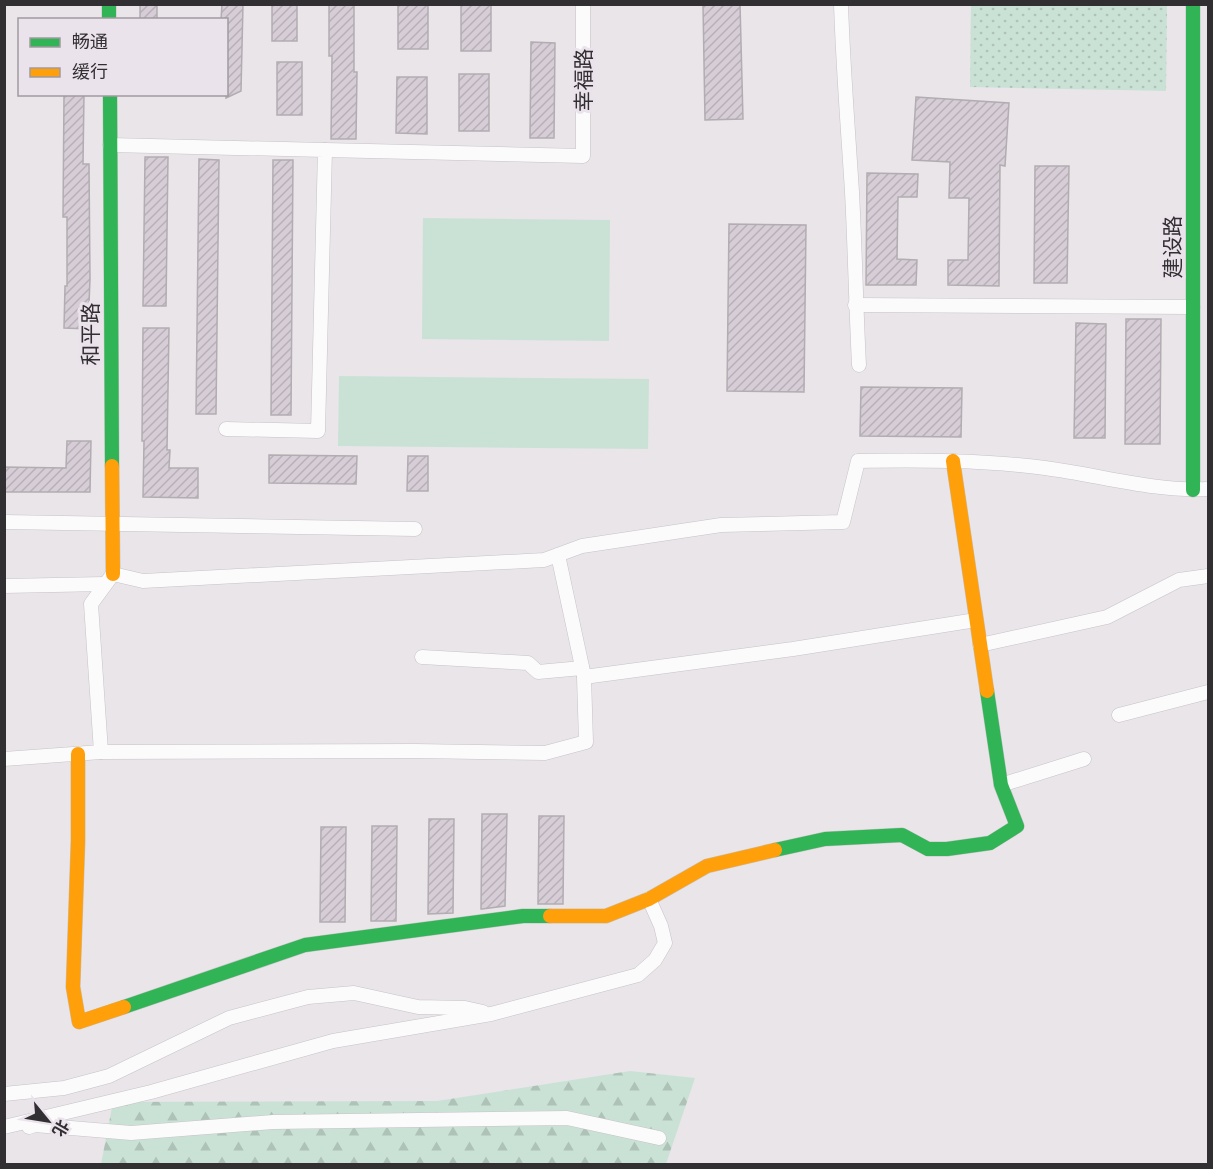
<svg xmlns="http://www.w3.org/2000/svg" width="1213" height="1169" viewBox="0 0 1213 1169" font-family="Raleway,'Noto Sans SC',sans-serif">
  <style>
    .forest { fill: url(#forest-firs) }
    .park { fill: url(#park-dots) }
    .garden { fill: #cae2d6 }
    .building { fill: url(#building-hatch); stroke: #b1adb0; stroke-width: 1.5 }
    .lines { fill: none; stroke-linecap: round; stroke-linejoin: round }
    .street-casing { stroke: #c6c3c6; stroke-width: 15 }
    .fast-casing { stroke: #c6c3c6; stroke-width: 15 }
    .slow-casing { stroke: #c6c3c6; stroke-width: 15 }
    .street { stroke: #fcfbfc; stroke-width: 14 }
    .fast { stroke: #30b455; stroke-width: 14 }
    .slow { stroke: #ff9f0a; stroke-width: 14 }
    .labels { text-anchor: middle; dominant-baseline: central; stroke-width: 6; stroke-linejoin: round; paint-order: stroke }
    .street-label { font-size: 21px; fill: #322f32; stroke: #ebe3eb }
  </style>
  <defs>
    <pattern id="forest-firs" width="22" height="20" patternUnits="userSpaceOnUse" patternTransform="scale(1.5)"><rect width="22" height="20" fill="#cae2d6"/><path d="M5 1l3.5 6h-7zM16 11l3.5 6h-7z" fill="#aec2b8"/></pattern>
    <pattern id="park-dots" width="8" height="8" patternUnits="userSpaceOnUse" patternTransform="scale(1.5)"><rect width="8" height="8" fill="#cae2d6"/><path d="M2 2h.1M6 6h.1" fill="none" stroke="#aec2b8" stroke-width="1.8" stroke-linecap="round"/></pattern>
    <pattern id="building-hatch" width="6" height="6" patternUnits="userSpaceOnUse" patternTransform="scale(1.5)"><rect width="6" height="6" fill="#d6cdd6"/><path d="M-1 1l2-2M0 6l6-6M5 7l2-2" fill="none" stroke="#b8b0b8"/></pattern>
  </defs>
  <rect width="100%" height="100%" fill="#e9e5e9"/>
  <path class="forest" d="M630 1071 695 1078 666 1164H101L113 1102 437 1101Z"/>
  <path class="park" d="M971 5H1167L1166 91 970 87Z"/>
  <g class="garden">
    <path d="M423 218 610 220 609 341 422 339Z"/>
    <path d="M339 376 649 379 648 449 338 446Z"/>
  </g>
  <g class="building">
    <rect x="140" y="4" width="17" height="16"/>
    <path d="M222 4H243L241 91 226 98V20H221Z"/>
    <rect x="272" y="4" width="25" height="37"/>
    <path d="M329 4H354V72H357L356 139H331L332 56H329Z"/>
    <rect x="398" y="4" width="30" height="45"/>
    <rect x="461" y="4" width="30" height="47"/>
    <path d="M740 4 743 119 705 120 703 5Z"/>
    <path d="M531 42 555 43 554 138H530Z"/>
    <rect x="277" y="62" width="25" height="53"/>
    <rect x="459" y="74" width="30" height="57"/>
    <path d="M397 77H427V134L396 133Z"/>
    <path d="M64 94H84L83 164H89L90 279 88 329 64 328 65 286H67V217H63Z"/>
    <path d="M916 97 1009 103 1005 166 1000 165 999 286 948 285V260H968L969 198H949L950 162 912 160Z"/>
    <path d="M145 157H168L166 306H143Z"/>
    <path d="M199 159 219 160 216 414H196Z"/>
    <path d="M273 160H293L291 415H271Z"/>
    <path d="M1035 166H1069L1067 283H1034Z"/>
    <path d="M867 173 918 174 917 197H898L897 259 917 260 916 285H866Z"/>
    <path d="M729 224 806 225 804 392 727 391Z"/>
    <path d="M1126 319H1161L1160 444H1125Z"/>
    <path d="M1076 323 1106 324 1105 438H1074Z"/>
    <path d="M143 328H169L167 450H170L169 468H198V498L143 497 144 441H142Z"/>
    <path d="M861 387 962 388 961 437 860 436Z"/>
    <path d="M67 441H91L90 492H4V467L66 468Z"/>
    <path d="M269 455 357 456 356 484 269 483Z"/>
    <path d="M408 456H428V491H407Z"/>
    <path d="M482 814H507L505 906 482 909H481Z"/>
    <path d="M539 816H564L563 904H538Z"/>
    <path d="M429 819H454L453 913 428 914Z"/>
    <path d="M372 826H397L396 921H371Z"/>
    <path d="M321 827H346L345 922H320Z"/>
  </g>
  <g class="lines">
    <defs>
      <g id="street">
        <path d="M841 4C843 67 848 129 852 192 855 249 856 307 859 365"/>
        <path d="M110 145 325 150 318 431 226 429"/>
        <path d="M325 150 583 156V4"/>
        <path d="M855 305 1193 307"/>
        <path d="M4 522 415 529"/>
        <path d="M558 555 584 676"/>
        <path d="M4 586 105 584"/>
        <path d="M980 645 1107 617 1179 580 1208 576"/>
        <path d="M422 657 528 663 538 672 582 668"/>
        <path d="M1119 715 1208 692"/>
        <path d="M101 752 91 604 113 574 143 581 544 560 582 546 721 525 843 522 858 461C920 460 983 460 1045 468 1099 475 1155 492 1208 489"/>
        <path d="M4 759 101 752 415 751 545 753 586 742 584 677 793 649 976 620"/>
        <path d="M1001 785 1084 759"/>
        <path d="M4 1094 64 1088 109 1076 229 1018 308 997 354 993 418 1007 465 1008 483 1012"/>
        <path d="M4 1127 151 1092 333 1041 491 1014 638 975 655 960 665 943 661 926 649 899"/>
        <path d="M29 1127 35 1125 131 1133 273 1122 567 1118 659 1138"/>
      </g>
      <g id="fast">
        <path d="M109 4V20"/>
        <path d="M1193 4V490"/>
        <path d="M110 94 112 466"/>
        <path d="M775 850 825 839 902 835 928 849H947L990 843 1017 826 1001 785 987 691"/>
        <path d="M124 1007 305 945 523 916H550"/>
      </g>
      <g id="slow">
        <path d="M953 461 987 691"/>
        <path d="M112 466 113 574"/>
        <path d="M78 754V841L73 987 79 1022 124 1007"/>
        <path d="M550 916H606L649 899 707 866 775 850"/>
      </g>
    </defs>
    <use href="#street" class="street-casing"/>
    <use href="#fast" class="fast-casing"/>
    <use href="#slow" class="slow-casing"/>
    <use href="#street" class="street"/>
    <use href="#fast" class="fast"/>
    <use href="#slow" class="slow"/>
  </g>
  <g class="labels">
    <g class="street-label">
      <text transform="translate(583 80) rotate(-90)">幸福路</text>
      <text transform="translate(1172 247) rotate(-90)">建设路</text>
      <text transform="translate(90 334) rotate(-90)">和平路</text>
    </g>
  </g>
  <rect width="1213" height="1169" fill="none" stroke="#322f32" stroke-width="12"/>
  <rect x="18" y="18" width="210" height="78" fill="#ebe3eb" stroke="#a19ba1" stroke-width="1.5"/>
  <rect x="30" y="38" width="30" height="9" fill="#30b455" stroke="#a19ba1" stroke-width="1.5"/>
  <text x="72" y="48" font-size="18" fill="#322f32">畅通</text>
  <rect x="30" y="68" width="30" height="9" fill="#ff9f0a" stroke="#a19ba1" stroke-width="1.5"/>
  <text x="72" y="78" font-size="18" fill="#322f32">缓行</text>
  <g transform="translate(48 1121) rotate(120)" stroke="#ebe3eb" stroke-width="4.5" paint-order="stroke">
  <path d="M0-4.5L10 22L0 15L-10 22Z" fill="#322f32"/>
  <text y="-9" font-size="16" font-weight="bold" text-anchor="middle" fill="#322f32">北</text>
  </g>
</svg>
